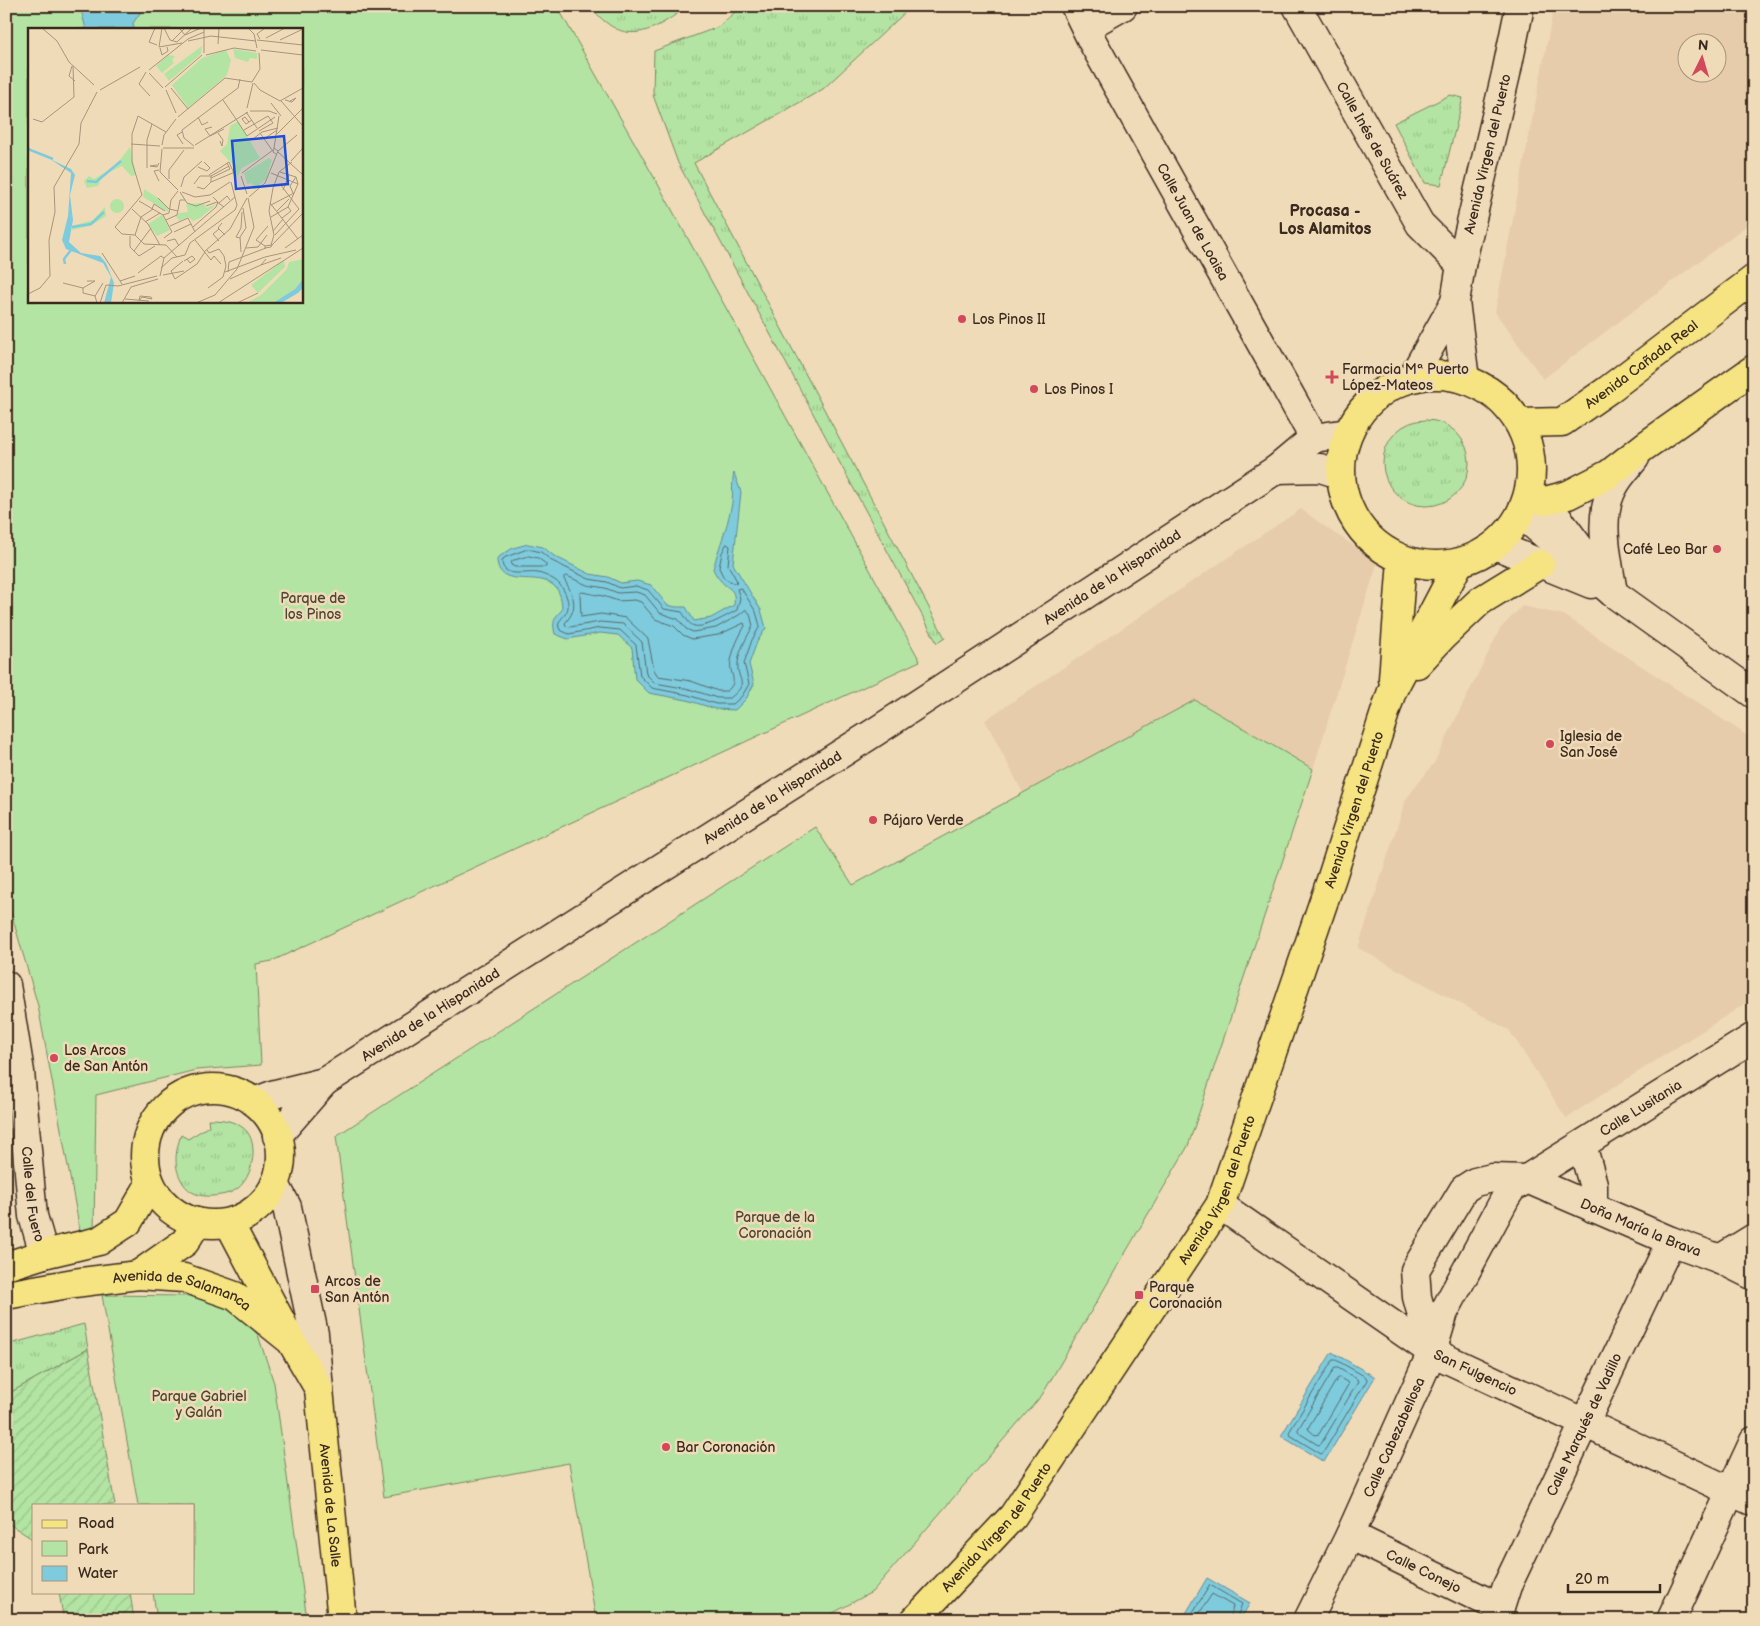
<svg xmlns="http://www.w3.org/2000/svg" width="1760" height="1626" viewBox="0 0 1760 1626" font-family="'Balsamiq Sans',sans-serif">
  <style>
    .built { fill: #e6ccaa; fill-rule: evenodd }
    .grass { fill: url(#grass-tufts); stroke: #778760 }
    .park { fill: #b3e4a3; stroke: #778760; fill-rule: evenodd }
    .garden { fill: url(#garden-furrows); stroke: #778760 }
    .water { fill: #7ecbdd; stroke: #638b91 }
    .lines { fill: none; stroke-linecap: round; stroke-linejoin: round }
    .shore { stroke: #566a6a; stroke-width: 1 }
    .minor-casing { stroke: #3b2a1e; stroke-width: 31 }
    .major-casing { stroke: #3b2a1e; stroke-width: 31 }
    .minor { stroke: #f0dbb9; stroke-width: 28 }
    .major { stroke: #f6e381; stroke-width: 28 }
    .poi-dot { fill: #d1495b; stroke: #f0dbb9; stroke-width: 2 }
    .labels { text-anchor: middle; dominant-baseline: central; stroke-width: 5; stroke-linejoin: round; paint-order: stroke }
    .street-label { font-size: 14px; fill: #3b2a1e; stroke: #f0dbb9 }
    .poi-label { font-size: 14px; fill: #3b2a1e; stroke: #f0dbb9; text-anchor: start }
    .park-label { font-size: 14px; fill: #4d4632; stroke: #f0dbb9 }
    .quarter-label { font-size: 16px; font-weight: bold; fill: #3b2a1e; stroke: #f0dbb9 }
    .inset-river { fill: none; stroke: #7ecbdd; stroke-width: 2.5 }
    .inset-road { fill: none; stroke: #a8947b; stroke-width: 1 }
    .view { fill: #1d4ed8; fill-opacity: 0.15; stroke: #1d4ed8; stroke-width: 2.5 }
    .inset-edge { fill: none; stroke: #3b2a1e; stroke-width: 2.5 }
  </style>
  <defs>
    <pattern id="grass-tufts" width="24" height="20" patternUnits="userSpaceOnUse" patternTransform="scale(1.25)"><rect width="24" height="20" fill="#b3e4a3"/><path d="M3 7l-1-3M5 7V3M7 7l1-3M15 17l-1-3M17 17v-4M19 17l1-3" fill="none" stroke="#9bc48c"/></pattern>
    <pattern id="garden-furrows" width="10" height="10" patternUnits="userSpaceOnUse" patternTransform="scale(1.25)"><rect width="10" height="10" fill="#b3e4a3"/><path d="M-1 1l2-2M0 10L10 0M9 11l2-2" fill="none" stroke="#9bc48c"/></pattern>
  </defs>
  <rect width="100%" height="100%" fill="#f0dbb9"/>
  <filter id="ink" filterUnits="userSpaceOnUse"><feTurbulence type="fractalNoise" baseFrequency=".02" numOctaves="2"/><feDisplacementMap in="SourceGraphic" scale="10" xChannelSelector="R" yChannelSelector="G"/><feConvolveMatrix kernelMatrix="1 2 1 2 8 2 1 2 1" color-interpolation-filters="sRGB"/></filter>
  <g filter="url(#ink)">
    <g class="built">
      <path d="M1554 6H1754V220L1543 379 1495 312ZM1688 42H1718V72H1688Z"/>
      <path d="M1301 509 1331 531 1378 561 1313 769 1195 700 1023 793 985 720Z"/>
      <path d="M1522 606 1564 615 1754 740V998L1566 1118 1509 1030 1358 948 1406 799 1434 763 1500 629Z"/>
    </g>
    <g class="grass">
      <path d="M590 6H688C651 33 624 49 590 6Z"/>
      <path d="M742 6H912L823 89 694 163 945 638 937 643 678 163 653 95 654 51 718 27Z"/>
      <path d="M1450 95 1463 98 1441 185 1425 183 1394 123Z"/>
      <circle cx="1426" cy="463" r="43"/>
      <path d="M208 1119C220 1119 232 1120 242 1127 259 1138 254 1170 243 1183 236 1193 224 1195 212 1196 200 1197 189 1193 183 1183 173 1168 175 1152 181 1135L188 1139 209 1126Z"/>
      <path d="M84 1324 88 1349 6 1395V1345Z"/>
    </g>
    <g class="park">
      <path d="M6 6H557L659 186 920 661 272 961 256 964 261 1065 196 1070 96 1095 94 1231 81 1236 38 1006 6 895ZM29 29H301V301H29Z"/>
      <path d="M1195 700 1313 769 1188 1146 1042 1395 872 1592 820 1620H596L569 1463 384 1497 336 1136 815 827 853 885Z"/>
      <path d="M102 1295 190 1296 231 1305 258 1335 274 1383 307 1620H157L153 1592H194V1505H138Z"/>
    </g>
    <g class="garden">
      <path d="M88 1349 115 1505H34V1540L6 1522V1395Z"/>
      <path d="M59 1592H130L134 1620H89L63 1616Z"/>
    </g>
    <g class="water">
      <path d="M80 6H145L133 23 134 29H86Z"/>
      <path d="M734 473 741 492 733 564 761 610 766 628 757 642 749 664 754 684 746 699 735 710 715 709 687 700 649 693 635 679 632 648 618 635 600 633 568 639 555 634C552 623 554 617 562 610 562 554 497 600 497 558L513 548 528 544 543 547 554 556 590 574 608 577 621 583 637 581 651 585 667 605 676 607H686L694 621 711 618 734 605C736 587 729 591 720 580 717 577 715 573 713 569 718 549 727 529 731 508 734 496 731 485 734 473Z"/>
      <path d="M1332 1352 1375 1377 1324 1462 1281 1436Z"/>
      <path d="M1207 1578 1250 1603 1240 1620H1182Z"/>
    </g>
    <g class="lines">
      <g class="shore">
        <path d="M727 544 730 546 728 565 737 581 736 584 724 578 719 568 722 553Z"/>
        <path d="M528 549 541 552 552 561 589 579 607 582 620 588 636 586 648 590 664 609 682 612C685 616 688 623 692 625 702 631 728 615 737 610L740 598 737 589 741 588 756 612 760 626 752 640 744 663 749 684 742 696 733 704H716L688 695 652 688 640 676 636 645 620 630 600 628 569 634 560 630C556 622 561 620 566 613 572 604 564 587 556 581 552 578 543 574 538 573 527 571 502 579 502 561L504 558Z"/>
        <path d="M529 556 538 558 546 564V567H515L511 565 512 561Z"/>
        <path d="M567 576 587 585 605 588 618 593 636 592 645 595 660 613 678 619 686 629 693 632 716 628 739 615 745 610H747L750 614 753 626C747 637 739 650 738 663 736 681 751 682 730 698H717L689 689 655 683 646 674 642 642 623 624 600 622 570 627 566 626 565 623C580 607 573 595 564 579V577Z"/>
        <path d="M582 592 603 596 618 601 635 600 641 602 655 619 674 626 683 635 692 639 718 635 744 623 745 626C739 636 733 649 731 661 728 674 740 680 727 691H718L691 681 658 676 654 670 648 639 626 618 601 614 581 617 580 594Z"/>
        <path d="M1333 1360H1336L1366 1377 1367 1380 1323 1453 1321 1454 1290 1435 1289 1433Z"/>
        <path d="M1335 1368H1338L1357 1379 1358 1382 1321 1444 1318 1445 1299 1433 1298 1430Z"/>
        <path d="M1340 1378 1347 1382 1348 1385 1319 1434 1315 1435 1309 1430 1308 1428 1337 1379Z"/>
        <path d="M1188 1620 1210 1585 1242 1604 1236 1620"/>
        <path d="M1195 1620 1212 1594 1233 1606 1230 1620"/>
      </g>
      <defs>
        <g id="minor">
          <path id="s1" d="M1075 6 1092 41 1314 438"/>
          <path id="s2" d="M1297 6 1420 224 1461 265"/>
          <path d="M1086 27 1123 6"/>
          <path d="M1455 302 1465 379"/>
          <path id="s3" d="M1412 378 1455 302 1461 265 1506 74 1520 6"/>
          <path d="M1277 469 1320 468 1340 474"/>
          <path d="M1545 501 1585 555"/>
          <path d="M1521 514 1613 593 1754 694"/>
          <path d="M1495 545 1591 584"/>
          <path d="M1613 593C1608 559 1596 517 1614 486 1619 476 1628 467 1635 458"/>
          <path id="s4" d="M6 985 20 1072 33 1216 44 1254"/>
          <path id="s5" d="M254 1102 275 1094 324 1082 875 732 1277 469 1314 438 1348 433"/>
          <path d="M277 1136 324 1082"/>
          <path d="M1582 1145 1593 1184V1208"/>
          <path d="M275 1184 287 1207 314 1334 319 1389"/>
          <path id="s6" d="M1220 1205 1432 1352 1754 1502"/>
          <path d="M1720 1259 1754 1238"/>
          <path id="s7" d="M1432 1352 1417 1297 1415 1270 1464 1189 1475 1182 1492 1178 1527 1179 1671 1241 1720 1259 1754 1276"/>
          <path id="s8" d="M1350 1535 1500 1608"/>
          <path id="s9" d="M1500 1608 1507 1586 1671 1241"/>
          <path id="s10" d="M1308 1620 1350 1535 1432 1352 1444 1312 1506 1197 1512 1188 1754 1037"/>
          <path d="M1671 1620 1754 1441"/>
        </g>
        <g id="major">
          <circle cx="1436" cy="470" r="95"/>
          <path id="s11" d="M1519 423 1562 422 1608 390 1754 279"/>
          <path d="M1529 496 1545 501 1568 495 1609 474 1645 446 1754 369"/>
          <path d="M1417 664 1443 636 1480 601 1540 564"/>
          <path d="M1393 679 1402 560"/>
          <circle cx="213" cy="1156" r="68"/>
          <path d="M229 1223 286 1331"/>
          <path d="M6 1266 44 1254 99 1241 128 1222 150 1184"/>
          <path d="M138 1275 185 1242 197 1222"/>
          <path id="s12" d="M6 1295 74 1283 138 1275 184 1278 235 1296 291 1341 319 1389 342 1620"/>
          <path id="s13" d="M915 1620 1013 1516 1220 1205 1332 877 1392 691 1459 563"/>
        </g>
      </defs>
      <use href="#minor" class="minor-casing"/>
      <use href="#major" class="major-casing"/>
      <use href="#minor" class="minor"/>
      <use href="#major" class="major"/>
    </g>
  </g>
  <g class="poi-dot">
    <circle cx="962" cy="319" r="5"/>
    <path d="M1329.5 369.5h5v5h5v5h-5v5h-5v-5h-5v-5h5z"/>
    <circle cx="1034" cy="389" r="5"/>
    <circle cx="1717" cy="549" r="5"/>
    <circle cx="1550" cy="744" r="5"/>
    <circle cx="873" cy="820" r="5"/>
    <circle cx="54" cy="1058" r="5"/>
    <rect x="310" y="1284" width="10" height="10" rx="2.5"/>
    <rect x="1134" y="1290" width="10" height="10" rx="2.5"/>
    <circle cx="666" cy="1447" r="5"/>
  </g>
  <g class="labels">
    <g class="street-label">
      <text stroke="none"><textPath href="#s2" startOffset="154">Calle Inés de Suárez</textPath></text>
      <text stroke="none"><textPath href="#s3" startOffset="239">Avenida Virgen del Puerto</textPath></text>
      <text stroke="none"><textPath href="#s1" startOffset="246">Calle Juan de Loaisa</textPath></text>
      <text stroke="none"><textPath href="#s11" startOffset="141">Avenida Cañada Real</textPath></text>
      <text stroke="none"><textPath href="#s5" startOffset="1009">Avenida de la Hispanidad</textPath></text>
      <text stroke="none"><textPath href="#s5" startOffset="604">Avenida de la Hispanidad</textPath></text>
      <text stroke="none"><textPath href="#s13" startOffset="934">Avenida Virgen del Puerto</textPath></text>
      <text stroke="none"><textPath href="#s5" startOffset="199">Avenida de la Hispanidad</textPath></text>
      <text stroke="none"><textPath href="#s10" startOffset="630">Calle Lusitania</textPath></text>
      <text stroke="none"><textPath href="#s13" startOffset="529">Avenida Virgen del Puerto</textPath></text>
      <text stroke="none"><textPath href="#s4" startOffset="211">Calle del Fuero</textPath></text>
      <text stroke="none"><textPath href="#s7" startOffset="368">Doña María la Brava</textPath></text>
      <text stroke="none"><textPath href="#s12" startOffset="180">Avenida de Salamanca</textPath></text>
      <text stroke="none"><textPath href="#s6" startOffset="306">San Fulgencio</textPath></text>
      <text stroke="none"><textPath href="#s9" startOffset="202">Calle Marqués de Vadillo</textPath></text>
      <text stroke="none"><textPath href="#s10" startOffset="202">Calle Cabezabellosa</textPath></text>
      <text stroke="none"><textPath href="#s12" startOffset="478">Avenida de La Salle</textPath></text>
      <text stroke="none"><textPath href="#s13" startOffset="124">Avenida Virgen del Puerto</textPath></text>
      <text stroke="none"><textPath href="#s8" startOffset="82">Calle Conejo</textPath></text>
    </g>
    <g class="poi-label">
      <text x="972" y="319">Los Pinos II</text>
      <text x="1342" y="369">Farmacia Mª Puerto<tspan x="1342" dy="16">López-Mateos</tspan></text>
      <text x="1044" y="389">Los Pinos I</text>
      <text x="1707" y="549" text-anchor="end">Café Leo Bar</text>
      <text x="1560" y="736">Iglesia de<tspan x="1560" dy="16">San José</tspan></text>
      <text x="883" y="820">Pájaro Verde</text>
      <text x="64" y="1050">Los Arcos<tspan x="64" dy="16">de San Antón</tspan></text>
      <text x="325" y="1281">Arcos de<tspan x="325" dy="16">San Antón</tspan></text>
      <text x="1149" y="1287">Parque<tspan x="1149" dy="16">Coronación</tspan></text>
      <text x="676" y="1447">Bar Coronación</text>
    </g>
    <g class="park-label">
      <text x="313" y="598">Parque de<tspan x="313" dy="16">los Pinos</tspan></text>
      <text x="775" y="1217">Parque de la<tspan x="775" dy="16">Coronación</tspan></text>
      <text x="199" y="1396">Parque Gabriel<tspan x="199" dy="16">y Galán</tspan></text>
    </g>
    <g class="quarter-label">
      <text x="1325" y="211">Procasa -<tspan x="1325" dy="18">Los Alamitos</tspan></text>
    </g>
  </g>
  <g transform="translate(28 28)">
    <rect width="275" height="275" fill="#f0dbb9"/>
    <path d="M102 119 108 147 103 148 94 138 75 147 70 158 59 160 56 153 61 148 66 151 87 138ZM82 178a7 7 0 1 1 14 0a7 7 0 1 1-14 0ZM256 232 257 239 230 265 223 257Z" fill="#b3e4a3"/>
    <path d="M77 179 78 188 62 198 44 202V198L65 192Z" fill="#b3e4a3"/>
    <path d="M174 18 173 26 141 53 136 46ZM205 21 229 25V31L222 30 220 34 207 30ZM198 22 203 32 199 47 160 80 144 57 174 30ZM140 27 147 28 144 32 146 35 134 45 128 38ZM210 93 232 130 214 140 209 149 206 138 192 123 199 116 202 98ZM241 130 244 132 238 151 226 162 224 155 219 156 216 145ZM116 161 130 170 140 180V184L115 169ZM176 175 178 180 189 176 172 190 165 193 160 189 151 193 148 188 151 185 160 184 158 176ZM134 187 142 202 129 208 120 196ZM275 231V251L267 261 245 275H219L233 267 259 241 261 234Z" fill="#b3e4a3"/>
    <path d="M22 131 43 141 47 147 42 167 45 192 41 214 53 225 72 228 78 235 86 255 83 275H76L83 249 75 235 38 221 34 212 40 188 43 145ZM275 251V260L270 265 253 275H245L267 261Z" fill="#7ecbdd"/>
    <path class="inset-river" d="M0 121 25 131M59 153 68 154 93 133M44 199 63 196 76 184M37 236 36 231 43 222"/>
    <path class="inset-road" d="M14 0 29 13 41 34 66 57M127 0 121 14 129 17M134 0 131 19 154 15M136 0 142 12 149 14 164 0M151 0 157 7 173 0M220 0 226 6 229 20M238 10 257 0M232 11 229 6 237 0M229 12 275 17M252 12 275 1M144 13 157 0M160 13 183 8 228 13M190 16 191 0M132 20 134 27 140 23 139 19M233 22 275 27M176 25V0M178 27 206 20 228 23M44 38 41 48 47 53M121 42 160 11 176 4M118 44 111 56 122 68M121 45 135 60M224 54 232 41 231 25M226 55 232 62 252 73 275 60M137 59 174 27M143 60 160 81M72 62 112 39M138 62 148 85M195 72 208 91M257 72H258L263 74H264L268 70 262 73M253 73 275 98M243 75 253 88M219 80 225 55M222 83H241L249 86M218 84 229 100M150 89 197 50 224 54M170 89 174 97 180 94M5 91 14 94 46 69 45 38M208 91 219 108 247 89M221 94 217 89 214 91 218 96 224 92M216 102 240 88 245 95 231 103M154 104 149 107 155 116M190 105 195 112 194 118 192 113M232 105 244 122M249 106 275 80M182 108 196 101M182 108 177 101 184 99M225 111 234 104 250 100M236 111 249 102M103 116 132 118M134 117 136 107 148 91M167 117 220 84M166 118 156 110 154 102 210 60 212 51M135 120H166M246 120 251 88M134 121 132 144 150 162M250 123 269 107M250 124 275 147M263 133 275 120M129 137 122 138 129 139 131 135M170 139 179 143 182 140 176 134M119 140V112L124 96M252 144 268 149M214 145 245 122M243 145 270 156M181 147 201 134 208 150M183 148 201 138M213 148 219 166M183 150 202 141 199 135M141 151V142L156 122M131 153 126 143 131 142M183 154 207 144M166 156 172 148H183V154L176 161 169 159M252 156 271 181M153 159 156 149 174 133M255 162 261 147M152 164 159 175 168 178 182 173M154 164 167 169 182 167 202 154M265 165 262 158 268 149M221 169 237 155 250 123 246 120 245 124 248 126M130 170 141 181 150 183M111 173 135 187 144 204 136 210M191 175 199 168 202 172M242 175 270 211M243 177 266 165M178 178 189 174 196 179M104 181 120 196 132 217M124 181 126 176 137 183M125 181 113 189 107 207 94 206 87 199 114 167 104 134V106L110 88 138 104M249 183 261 171M135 187 141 185 143 172 150 163M243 189 260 179 270 156 268 149M254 190 263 183 260 179M138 192 149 187 152 172H157M117 194 132 185M194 195 190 200 197 207M142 198 160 190 167 204M165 199 188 179 190 174 185 169M191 201 185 206 191 213M245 203 255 191M146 204 163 196M107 207 116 216 138 217 149 229M247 207 271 181M102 208V219L111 228 127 218M212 210 208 209 213 200 214 184M167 212 183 232 186 228 193 236M139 213 147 211 151 218M243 217 246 207 241 183 245 160 251 144 264 134M244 217 275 185M244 217 243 219 237 220V218ZM237 218 228 212 240 198M218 220 230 219 239 207M257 220 275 207M179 222 181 225 191 221 196 228 198 238 195 249 180 260M106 223 123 200M176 224 202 201 219 170M213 224 212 209 218 200 215 180M74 225 94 256M155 233 143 243 147 251 169 236 177 224M156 233 164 228 167 231 162 235 159 231M233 237 253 230M133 240 144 230 157 227 162 215 207 182 209 177 203 154M197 244 237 229 268 222M200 244 201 234 238 220M110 245 133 228 136 230M135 247 156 243M132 248 136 230 207 169M202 251 233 237 238 231M92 253 107 248M35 255 55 260V265L67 268M90 258 129 248M55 260 67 253H59M0 266 12 260 22 248 21 212 27 184 26 159 51 116 53 95 69 64M112 268 123 269 124 271 114 269 111 273ZM97 271 121 273M69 275 67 268 75 255M72 275 78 257 90 258M94 275 103 259 130 251M168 275 187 267 209 241 226 199 220 170M190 275 275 220M209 275 230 265"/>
    <path class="view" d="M256 108 260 156 208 161 204 113Z"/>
    <rect width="275" height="275" class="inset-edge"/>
  </g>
  <rect width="1760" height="1626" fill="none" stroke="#f0dbb9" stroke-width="25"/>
  <rect x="12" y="12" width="1735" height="1601" fill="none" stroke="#3b2a1e" stroke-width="2" filter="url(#ink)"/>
  <rect x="32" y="1504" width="162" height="90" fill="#f0dbb9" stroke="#a8947b"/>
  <rect x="42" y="1520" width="25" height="8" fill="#f6e381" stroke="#a8947b"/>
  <text x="78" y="1528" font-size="15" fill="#3b2a1e">Road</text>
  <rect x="42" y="1541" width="25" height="15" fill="#b3e4a3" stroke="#a8947b"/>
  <text x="78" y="1554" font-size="15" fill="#3b2a1e">Park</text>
  <rect x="42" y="1566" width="25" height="15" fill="#7ecbdd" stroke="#a8947b"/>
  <text x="78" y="1578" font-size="15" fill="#3b2a1e">Water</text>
  <g transform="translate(1702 58) rotate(5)"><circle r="24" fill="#f0dbb9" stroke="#a8947b"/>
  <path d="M0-4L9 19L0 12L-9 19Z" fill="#d1495b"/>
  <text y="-8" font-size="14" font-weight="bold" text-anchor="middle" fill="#3b2a1e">N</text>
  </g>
  <path d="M1568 1584v8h92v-8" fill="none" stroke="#3b2a1e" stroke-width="2.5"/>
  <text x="1575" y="1584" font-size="15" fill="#3b2a1e" stroke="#f0dbb9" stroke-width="4" paint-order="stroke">20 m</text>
</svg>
